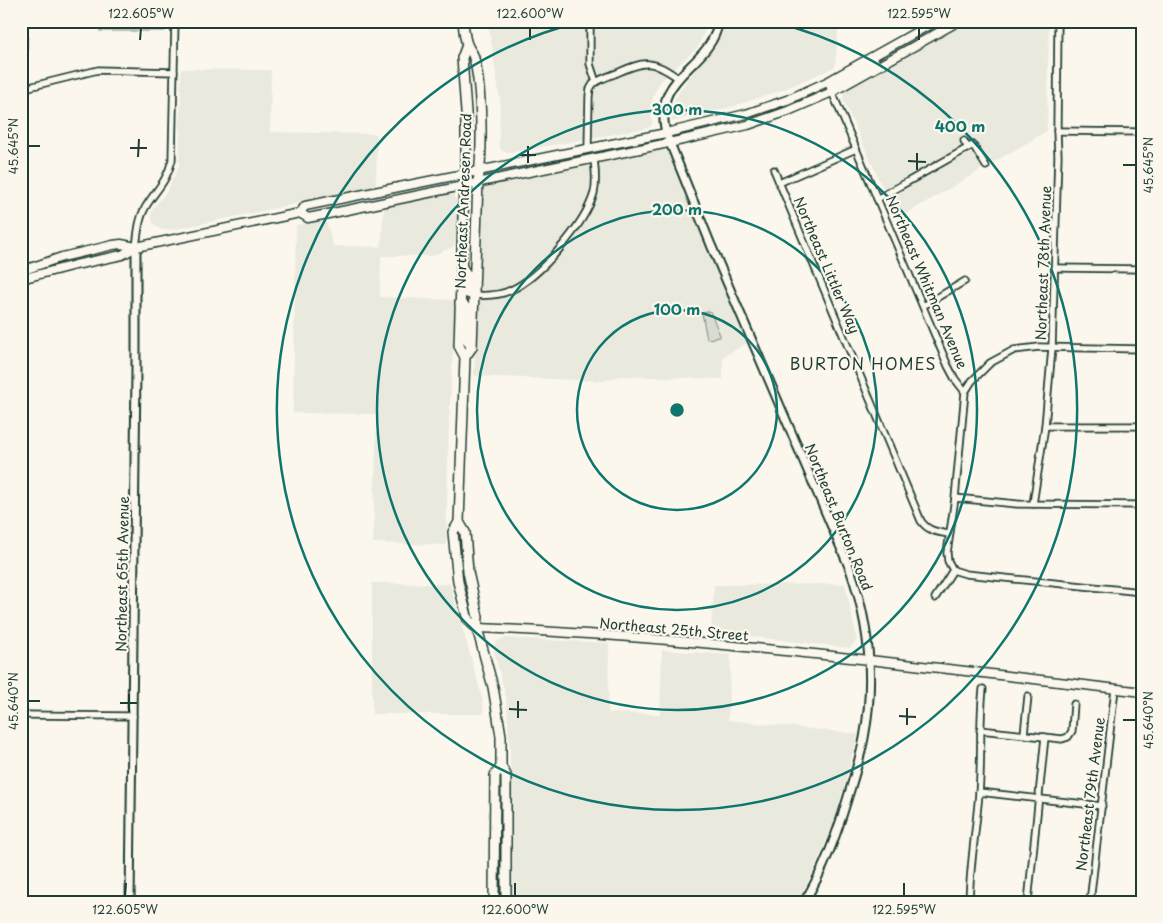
<svg xmlns="http://www.w3.org/2000/svg" width="1163" height="923" viewBox="0 0 1163 923" font-family="'Playpen Sans',sans-serif">
  <style>
    .built { fill: #eae9de }
    .green { fill: #dbdcd1; stroke: #7d8c82 }
    .lines { fill: none; stroke-linecap: round; stroke-linejoin: round }
    .minor-casing { stroke: #1f3d34; stroke-width: 9 }
    .tertiary-casing { stroke: #1f3d34; stroke-width: 11 }
    .secondary-casing { stroke: #1f3d34; stroke-width: 11 }
    .primary-casing { stroke: #1f3d34; stroke-width: 12 }
    .minor { stroke: #fbf7ec; stroke-width: 5.5 }
    .tertiary { stroke: #fbf7ec; stroke-width: 7 }
    .secondary { stroke: #fbf7ec; stroke-width: 8 }
    .primary { stroke: #fbf7ec; stroke-width: 9 }
    .ticks { fill: none; stroke: #1f3d34; stroke-width: 2 }
    .ring { fill: none; stroke: #0f766e; stroke-width: 2.5 }
    .labels { text-anchor: middle; dominant-baseline: central; stroke-width: 4.5; stroke-linejoin: round; paint-order: stroke }
    .street-label { font-size: 14px; fill: #1f3d34; stroke: #fbf7ec }
    .quarter-label { font-size: 16px; letter-spacing: 1px; fill: #1f3d34; stroke: #fbf7ec }
    .centre { fill: #0f766e; stroke: #fbf7ec; stroke-width: 2.5 }
    .ring-label { font-size: 15px; text-anchor: middle; font-weight: bold; fill: #0f766e; stroke: #fbf7ec; stroke-width: 4.5; stroke-linejoin: round; paint-order: stroke }
    .neatline { fill: none; stroke: #1f3d34; stroke-width: 2 }
    .ticks-label { font-size: 12px; text-anchor: middle; fill: #1f3d34 }
  </style>
  <rect width="100%" height="100%" fill="#fbf7ec"/>
  <filter id="ink" filterUnits="userSpaceOnUse"><feTurbulence type="fractalNoise" baseFrequency=".02" numOctaves="2"/><feDisplacementMap in="SourceGraphic" scale="10" xChannelSelector="R" yChannelSelector="G"/><feConvolveMatrix kernelMatrix="1 2 1 2 8 2 1 2 1" color-interpolation-filters="sRGB"/></filter>
  <g filter="url(#ink)">
    <g class="built">
      <path d="M488 21H709L698 47 660 82 654 93 651 108 652 122V125L648 128 508 153 501 150 499 144 500 100Z"/>
      <path d="M724 21H839L835 67 782 90 731 107 672 122V104L682 87 715 46Z"/>
      <path d="M968 21H1049L1047 131 897 219 843 100 844 92Z"/>
      <path d="M181 69 271 70 270 132 377 134 376 187 176 229 162 230 157 227 153 223 151 216 152 210 167 191 179 166 180 141Z"/>
      <path d="M662 148 668 154 747 343 723 357V379L620 376 603 381 474 376 481 192 483 187 491 183Z"/>
      <path d="M449 194 453 195 458 203 455 246 432 256H381L380 297 456 300 449 421 446 545 373 543 377 414 293 413 296 225 326 220 333 246 381 247 384 208Z"/>
      <path d="M372 583 450 584 482 697 484 714H372Z"/>
      <path d="M845 584 857 640 850 648 711 632 714 585Z"/>
      <path d="M504 638 609 643 608 713 660 714 662 650 731 655 728 720 858 734 835 820 815 867 798 902H511L510 748 506 697 494 651V645L497 641Z"/>
    </g>
    <g class="green">
      <path d="M21 21H28L27 76 21 79Z"/>
      <rect x="100" y="21" width="65" height="10"/>
      <path d="M710 311 720 335V337L707 339 702 313Z"/>
    </g>
    <g class="lines">
      <defs>
        <g id="minor">
          <path d="M590 21V64L596 82"/>
          <path d="M21 89 98 70 174 72"/>
          <path d="M832 92 948 366 955 379 965 392 955 498 947 553 948 561 953 570"/>
          <path d="M1057 131 1142 132"/>
          <path d="M964 141 968 148"/>
          <path d="M588 148 589 96 590 89 593 84C600 79 609 76 617 73 646 60 652 60 678 78"/>
          <path d="M774 170 921 521C928 531 937 532 949 534"/>
          <path d="M779 183 856 149"/>
          <path d="M877 199 973 145 986 166"/>
          <path d="M136 247C138 234 138 220 145 208 156 189 166 184 172 160L175 21"/>
          <path d="M1056 268 1142 269"/>
          <path d="M473 295C486 296 499 296 511 290 540 277 585 224 594 193 597 181 595 170 594 158"/>
          <path d="M923 306 965 281"/>
          <path d="M965 392 972 381 990 363 1014 350 1039 347 1142 349"/>
          <path d="M1045 426H1142"/>
          <path d="M955 498 1017 504 1142 505"/>
          <path d="M1033 504 1045 426 1052 348 1058 156 1057 131 1058 21"/>
          <path d="M953 570 966 574 1142 592"/>
          <path d="M935 598 953 570"/>
          <path d="M21 715 133 716"/>
          <path d="M980 730 1062 739 1068 737 1072 731 1074 704"/>
          <path d="M1024 734 1028 696"/>
          <path d="M979 792 1102 806"/>
          <path d="M969 902C970 865 976 830 979 793 982 759 979 724 983 689"/>
          <path d="M1028 902 1045 737"/>
          <path d="M1090 902 1115 689"/>
        </g>
        <g id="tertiary">
          <path d="M719 21C710 70 651 73 666 133L711 245 850 569C869 623 875 681 864 738 860 759 853 780 847 800 836 836 824 870 804 902"/>
          <path d="M130 902 136 370V247"/>
        </g>
        <g id="secondary">
          <path d="M831 88 875 62"/>
          <path d="M300 213 308 218 328 214 678 141 748 125 788 111 832 92 959 21"/>
          <path d="M21 271 62 257 113 245 121 244 136 247"/>
          <path d="M21 279 75 265 122 255 136 247 300 213 305 206 666 133 746 114 787 100 827 82 936 21"/>
          <path d="M477 628C699 637 921 666 1142 692"/>
        </g>
        <g id="primary">
          <path d="M463 21C464 29 464 37 467 44 468 49 473 52 474 58 482 89 483 150 478 182L472 347 465 357 459 522 453 532 458 582 468 620 477 628"/>
          <path d="M461 266 467 275V293L473 295"/>
          <path d="M460 304 464 305 466 308V337L471 347"/>
          <path d="M465 357 459 346 464 186 466 173V112L462 58 467 45"/>
          <path d="M459 522 465 532 468 572 478 617 477 628 493 687 497 711 501 736V767L495 775 494 902"/>
          <path d="M501 767 506 775V902"/>
        </g>
      </defs>
      <use href="#minor" class="minor-casing"/>
      <use href="#tertiary" class="tertiary-casing"/>
      <use href="#secondary" class="secondary-casing"/>
      <use href="#primary" class="primary-casing"/>
      <use href="#minor" class="minor"/>
      <use href="#tertiary" class="tertiary"/>
      <use href="#secondary" class="secondary"/>
      <use href="#primary" class="primary"/>
    </g>
  </g>
  <path class="ticks" d="M140 40 141 28M530 40V28M919 40V28M28 146H40M130 148H147M519 155H536M138 157 139 139M908 161 926 162M528 163V146M1123 165H1136M917 170V153M28 701H40M120 703H137M509 709 527 710M129 712V694M899 716 916 717M518 718V701M1123 720H1136M907 725V708M125 896 126 883M515 896V883M904 896V883"/>
  <g class="ring">
    <circle cx="677" cy="410" r="100"/>
    <circle cx="677" cy="410" r="200"/>
    <circle cx="677" cy="410" r="300"/>
    <path d="M774 22A400 400 0 1 1 580 22"/>
  </g>
  <g class="labels">
    <g class="street-label">
      <text transform="translate(463 201) rotate(-88)">Northeast Andresen Road</text>
      <text transform="translate(1043 263) rotate(-88)">Northeast 78th Avenue</text>
      <text transform="translate(827 265) rotate(67)">Northeast Littler Way</text>
      <text transform="translate(927 282) rotate(67)">Northeast Whitman Avenue</text>
      <text transform="translate(839 517) rotate(68)">Northeast Burton Road</text>
      <text transform="translate(122 574) rotate(-89)">Northeast 65th Avenue</text>
      <text transform="translate(674 629) rotate(5)">Northeast 25th Street</text>
      <text transform="translate(1090 794) rotate(-83)">Northeast 79th Avenue</text>
    </g>
    <g class="quarter-label">
      <text x="863" y="363">BURTON HOMES</text>
    </g>
  </g>
  <circle cx="677" cy="410" r="8" class="centre"/>
  <g class="ring-label">
    <text x="677" y="115">300 m</text>
    <text x="960" y="132">400 m</text>
    <text x="677" y="215">200 m</text>
    <text x="677" y="315">100 m</text>
  </g>
  <rect width="1163" height="923" fill="none" stroke="#fbf7ec" stroke-width="55"/>
  <rect x="28" y="28" width="1108" height="868" class="neatline"/>
  <g class="ticks-label">
    <text x="141" y="18">122.605°W</text>
    <text x="530" y="18">122.600°W</text>
    <text x="919" y="18">122.595°W</text>
    <text transform="translate(14 146) rotate(-90)" y="4">45.645°N</text>
    <text transform="translate(1149 165) rotate(-90)" y="4">45.645°N</text>
    <text transform="translate(14 701) rotate(-90)" y="4">45.640°N</text>
    <text transform="translate(1149 720) rotate(-90)" y="4">45.640°N</text>
    <text x="125" y="914">122.605°W</text>
    <text x="515" y="914">122.600°W</text>
    <text x="904" y="914">122.595°W</text>
  </g>
</svg>
